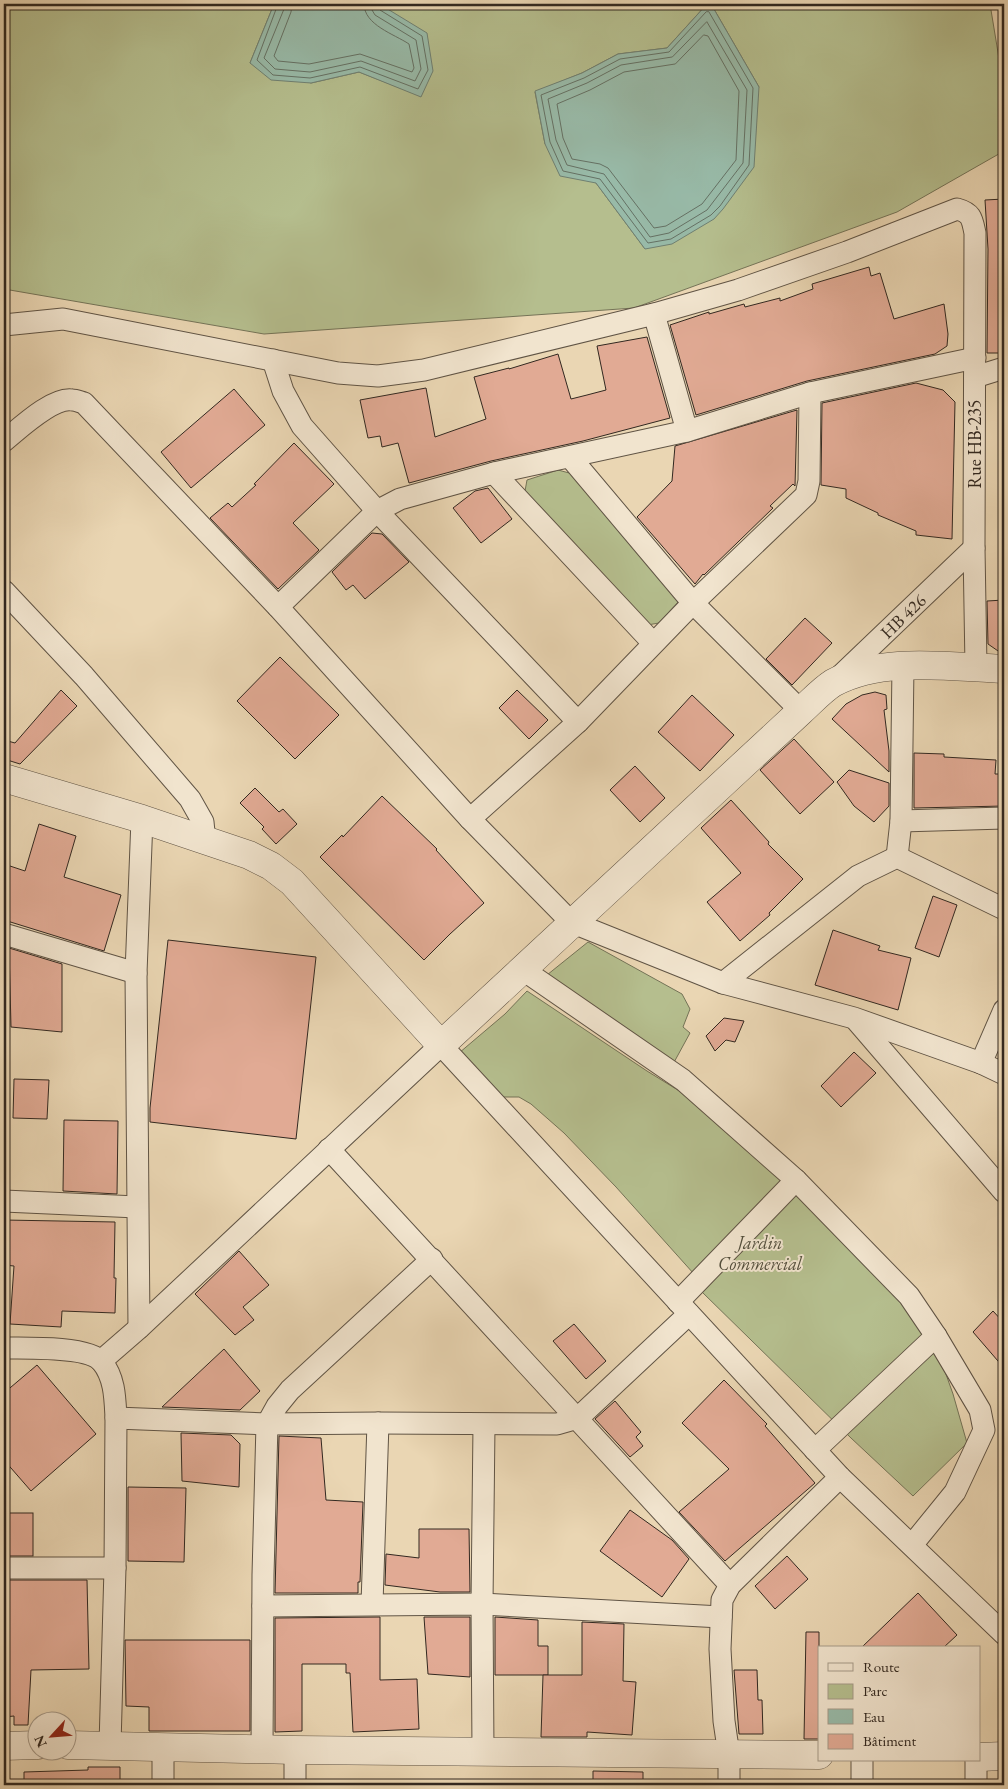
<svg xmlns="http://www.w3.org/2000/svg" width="1008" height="1789" viewBox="0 0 1008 1789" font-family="'EB Garamond',serif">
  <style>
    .green { fill: #b5be8e; stroke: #747357 }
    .water { fill: #98baa8; stroke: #6f8072 }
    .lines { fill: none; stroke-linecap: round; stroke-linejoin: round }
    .shore { stroke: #657164; stroke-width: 1 }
    .building { fill: #e1aa94; stroke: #322820 }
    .minor-casing { stroke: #605445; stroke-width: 23 }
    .tertiary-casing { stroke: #605445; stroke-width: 29 }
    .minor { stroke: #f1e4ce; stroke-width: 21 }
    .tertiary { stroke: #f1e4ce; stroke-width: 28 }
    .labels { text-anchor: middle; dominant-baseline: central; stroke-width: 4; stroke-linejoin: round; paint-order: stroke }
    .street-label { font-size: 18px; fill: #322820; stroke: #f1e4ce }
    .park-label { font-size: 18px; font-style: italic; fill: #534e3c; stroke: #f1e4ce }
  </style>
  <rect width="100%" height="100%" fill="#ead6b3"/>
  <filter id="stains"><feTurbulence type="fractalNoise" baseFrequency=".004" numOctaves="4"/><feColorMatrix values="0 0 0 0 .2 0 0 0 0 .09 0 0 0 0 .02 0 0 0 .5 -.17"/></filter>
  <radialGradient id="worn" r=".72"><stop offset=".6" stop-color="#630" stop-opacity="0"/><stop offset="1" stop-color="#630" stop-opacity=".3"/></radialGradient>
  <g class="green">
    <path d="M4 4H274L250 63 311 83 359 72 421 96 382 5 361 4H707L667 48 618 54 582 73 535 92 545 144 596 183 645 249 759 87 711 4H990L1004 89V151L897 212 634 308 264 334 4 289Z"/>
    <path d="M558 470 573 474 679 601 659 623 647 625 525 491 527 480Z"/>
    <path d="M588 942 682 994 690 1009 683 1027 690 1033 672 1066 542 979Z"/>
    <path d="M527 991 647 1071 702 1105 755 1148 931 1332 953 1394 967 1443 913 1496 851 1438 702 1292 694 1274 616 1187 564 1133 531 1104 519 1097H497L459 1053 505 1014Z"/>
  </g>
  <g class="water">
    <path d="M274 4 381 5 427 33 433 71 421 97 359 72 311 83 271 80 250 63Z"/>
    <path d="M707 4H711L759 87 754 167 723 209 714 219 672 244 645 249 596 183 560 176 545 144 535 91 582 73 618 54 667 48Z"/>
  </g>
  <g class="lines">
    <g class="shore">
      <path d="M278 4 257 60 273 75 310 78 360 67 418 89 428 70 422 36 380 10 377 4"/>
      <path d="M285 4 284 9 264 58 275 69 310 72 361 61 415 81 421 69 416 40 375 15 372 10 371 4"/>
      <path d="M292 4 291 12 274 56 278 61 309 64 360 54 412 72 414 68 409 44C394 34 364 25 364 4"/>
      <path d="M709 12 753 88 749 165 720 206 711 215 671 239 648 243 600 179 563 171 550 142 541 95 584 78 620 59 669 52 706 12Z"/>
      <path d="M707 22 747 90 743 163 707 210 669 233 650 237 604 174 567 165 556 140 548 99 587 83 621 65 672 57Z"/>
      <path d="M704 35 708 36 739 91 736 160 702 204 666 226 654 228 608 168 600 164 572 159 563 138 557 104 590 90 624 72 675 64Z"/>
    </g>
  </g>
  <g class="building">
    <path d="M1004 199V353H987L988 249 985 200Z"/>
    <path d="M869 267 871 276 880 273 894 319 944 304 948 334 947 346 935 354 807 381 696 415 670 325 709 312V314L744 304 745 307 780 298V301L813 289 812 284Z"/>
    <path d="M647 337 670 418 583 441 491 461 409 483 398 443 382 447 380 436 368 438 360 400 426 388 435 437 486 419 474 377 509 368V369L558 354 571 399 587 395 606 390 597 346Z"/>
    <path d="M916 383 943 390 955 402 952 539 916 535V531L878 515V513L846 498V489L821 485 822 403Z"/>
    <path d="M234 389 265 425 191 488 161 452Z"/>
    <path d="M797 410 795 486 793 484 770 506 773 508 704 575 703 574 695 584 637 517 672 481 675 446Z"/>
    <path d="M294 443 334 484 293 523 319 550 278 589 210 518 228 503 232 507 256 485 254 484Z"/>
    <path d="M488 488 512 519 481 543 453 508 475 491Z"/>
    <path d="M372 533 382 534 409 562 365 599 353 585 346 590 332 572Z"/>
    <path d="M1004 600V653H1001L988 644 987 601Z"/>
    <path d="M805 618 832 643 792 685 766 659Z"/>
    <path d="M280 657 339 715 295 759 237 701Z"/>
    <path d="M61 690 77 706 20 764 4 759V740L15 743Z"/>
    <path d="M517 690 548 720 529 739 499 708Z"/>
    <path d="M875 692 886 695 887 709 884 710 889 751V772L832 719 846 704 862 695Z"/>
    <path d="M692 695 734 735 700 771 658 732Z"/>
    <path d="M794 739 834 782 800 814 760 770Z"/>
    <path d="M914 753 944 754V757L996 760 995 774H1004V806L914 808Z"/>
    <path d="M635 766 665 798 640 822 610 790Z"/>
    <path d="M849 770 889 783V806L874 822 854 806 837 782Z"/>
    <path d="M255 788 279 812 283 809 297 824 276 844 262 829 264 827 240 803Z"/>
    <path d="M382 796 437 849 436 850 484 903 450 934 424 960 320 857 342 835 343 837Z"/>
    <path d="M731 800 769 842 768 844 803 879 769 913 770 915 740 941 707 902 741 873 701 828Z"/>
    <path d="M39 824 76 836 64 877 121 895 104 951 4 920V864L25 871Z"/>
    <path d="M933 896 957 905 939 957 915 948Z"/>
    <path d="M833 930 880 946 878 950 911 958 898 1010 815 985Z"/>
    <path d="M168 940 316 957 296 1139 150 1122V1108Z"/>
    <path d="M9 948 62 964V1032L11 1027Z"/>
    <path d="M724 1018 744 1021 735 1042 726 1040 715 1051 706 1036Z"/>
    <path d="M854 1052 876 1073 841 1107 821 1086Z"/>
    <path d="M14 1079 49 1080 47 1119 13 1118Z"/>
    <path d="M64 1120 118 1121 117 1194 63 1191Z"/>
    <path d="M4 1220 115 1222 114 1278H116L115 1313 62 1311 61 1327 10 1324 14 1266 4 1265Z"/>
    <path d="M239 1251 269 1285 243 1307 254 1320 235 1335 195 1294Z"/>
    <path d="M993 1311 1004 1323V1368L973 1332Z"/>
    <path d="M574 1324 606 1361 586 1379 553 1341Z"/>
    <path d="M224 1349 260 1391 240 1410 162 1407Z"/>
    <path d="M37 1365 96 1434 31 1491 4 1460V1393Z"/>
    <path d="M724 1380 767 1424 765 1426 815 1483 725 1561 679 1512 729 1469 682 1423Z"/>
    <path d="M615 1401 641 1432 636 1437 643 1446 630 1457 595 1419Z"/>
    <path d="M181 1433 231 1435 240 1444 239 1487 182 1481Z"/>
    <path d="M279 1436 321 1438 326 1500 363 1502 360 1582H358V1593H275Z"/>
    <path d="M128 1487 186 1488 184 1562 128 1561Z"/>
    <path d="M630 1510 672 1540 689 1559 662 1597 600 1551Z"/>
    <rect x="4" y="1513" width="29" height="43"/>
    <path d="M419 1529H469L470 1592H440L385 1585 386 1554 419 1558Z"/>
    <path d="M787 1556 808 1579 775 1609 755 1586Z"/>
    <path d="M4 1580H87L89 1669 31 1670 28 1725H14V1716L4 1717Z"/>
    <path d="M918 1593 957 1635 943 1648H861Z"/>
    <path d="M380 1617V1680L417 1679 419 1729 353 1732 350 1673H346V1664H302V1731L275 1732V1618Z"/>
    <path d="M424 1617H470V1677L428 1674Z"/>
    <path d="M495 1617 538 1620V1646H548V1675H495Z"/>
    <path d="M582 1622 624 1624 623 1681 636 1682 632 1735 587 1732V1737H541L543 1675H582Z"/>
    <path d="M806 1632H819V1739H804Z"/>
    <path d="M125 1640H250V1731H149V1707L126 1706Z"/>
    <path d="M734 1670H757L758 1700H762L763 1734H739Z"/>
    <path d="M88 1767H120V1785H24V1772L88 1770Z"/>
    <path d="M593 1771 643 1772V1785H593Z"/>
  </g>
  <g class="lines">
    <defs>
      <g id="minor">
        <path d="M654 314 687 431"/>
        <path d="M4 325 63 319 338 373 378 376 424 370 654 314 738 290 847 252 957 209C972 213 972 219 975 233L974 548 976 667"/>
        <path d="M273 360 283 391 302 426 377 511 578 722"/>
        <path d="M975 377 1004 368"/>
        <path d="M4 441C19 429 52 397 72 400 76 400 80 402 84 403L278 607 470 819 571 922 723 983 854 1018 981 1063 1004 1074"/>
        <path d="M570 457 693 603 801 711"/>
        <path d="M494 473 653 643"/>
        <path d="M4 591 84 676 190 799 203 822 205 842"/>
        <path d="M278 607 377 511 400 499 494 473 687 431 810 393 975 358"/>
        <path d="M838 678 974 548"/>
        <path d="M470 819 578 722 693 603 806 495 809 481 810 393"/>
        <path d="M901 821 1004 818"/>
        <path d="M897 857 901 821 903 665"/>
        <path d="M4 934 136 973"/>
        <path d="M522 969 683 1080 796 1180 909 1296 936 1336 980 1410 984 1430 955 1492 912 1545"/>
        <path d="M723 983 858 876 897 857 1004 909"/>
        <path d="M856 1020 1004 1192"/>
        <path d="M981 1063 1004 1010"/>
        <path d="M329 1149 730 1585"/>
        <path d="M4 1201 137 1207"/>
        <path d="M678 1302 796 1180"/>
        <path d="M139 1328 136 973 142 819"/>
        <path d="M4 1348C25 1348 89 1346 102 1362 115 1378 115 1399 116 1418L115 1568 110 1745"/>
        <path d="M101 1361 139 1328 441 1045 840 1477 1004 1634"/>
        <path d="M116 1418 267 1424 378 1423 557 1424 578 1418 689 1314"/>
        <path d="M815 1450 936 1336"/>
        <path d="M4 1568H115"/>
        <path d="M372 1604 378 1423"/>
        <path d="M263 1606 482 1604 721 1617"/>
        <path d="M262 1749 263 1575 267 1424 277 1406 290 1390 432 1259"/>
        <path d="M483 1752 482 1604 484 1425"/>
        <path d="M163 1785V1748"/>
        <path d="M295 1785V1750"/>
        <path d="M729 1785V1755L724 1721 720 1649 722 1600 730 1585 840 1477"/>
        <path d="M862 1785V1760"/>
        <path d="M976 1785V1760"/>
      </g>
      <g id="tertiary">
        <path d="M4 778 142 819 249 855 271 866 292 882 441 1045 801 711C811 702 822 690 833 683 882 656 951 667 1004 669"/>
        <path d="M68 1745 295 1750 819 1755"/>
        <path d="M4 1746 38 1745"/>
        <path d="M979 1757 1004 1756"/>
      </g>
    </defs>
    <use href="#minor" class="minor-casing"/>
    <use href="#tertiary" class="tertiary-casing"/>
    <use href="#minor" class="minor"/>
    <use href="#tertiary" class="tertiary"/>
  </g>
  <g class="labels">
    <g class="street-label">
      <text transform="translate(974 444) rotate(-90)">Rue HB-235</text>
      <text transform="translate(903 616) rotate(-44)">HB 426</text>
    </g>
    <g class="park-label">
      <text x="760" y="1242">Jardin<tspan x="760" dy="21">Commercial</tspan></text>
    </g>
  </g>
  <rect width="1008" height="1789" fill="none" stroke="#ead6b3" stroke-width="20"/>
  <rect x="5" y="5" width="998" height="1779" fill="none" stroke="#322820" stroke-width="2.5"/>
  <rect x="10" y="10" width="988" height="1769" fill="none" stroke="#322820"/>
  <rect x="818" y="1646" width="162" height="115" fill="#f1e4ce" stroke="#a59988"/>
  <rect x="828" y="1663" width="25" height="8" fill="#f1e4ce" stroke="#a59988"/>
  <text x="863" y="1672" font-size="15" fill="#322820">Route</text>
  <rect x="828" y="1684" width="25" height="15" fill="#b5be8e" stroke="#a59988"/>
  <text x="863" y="1696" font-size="15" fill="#322820">Parc</text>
  <rect x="828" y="1709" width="25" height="15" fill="#98baa8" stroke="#a59988"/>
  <text x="863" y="1722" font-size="15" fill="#322820">Eau</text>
  <rect x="828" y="1734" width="25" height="15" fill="#e1aa94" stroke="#a59988"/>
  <text x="863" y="1746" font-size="15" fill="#322820">Bâtiment</text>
  <g transform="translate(52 1736) rotate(244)"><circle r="24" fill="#f1e4ce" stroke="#a59988"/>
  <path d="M0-4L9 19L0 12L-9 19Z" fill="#8f2418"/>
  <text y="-8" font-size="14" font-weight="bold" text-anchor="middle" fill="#322820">N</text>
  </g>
  <rect width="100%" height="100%" filter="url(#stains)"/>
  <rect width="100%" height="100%" fill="url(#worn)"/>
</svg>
